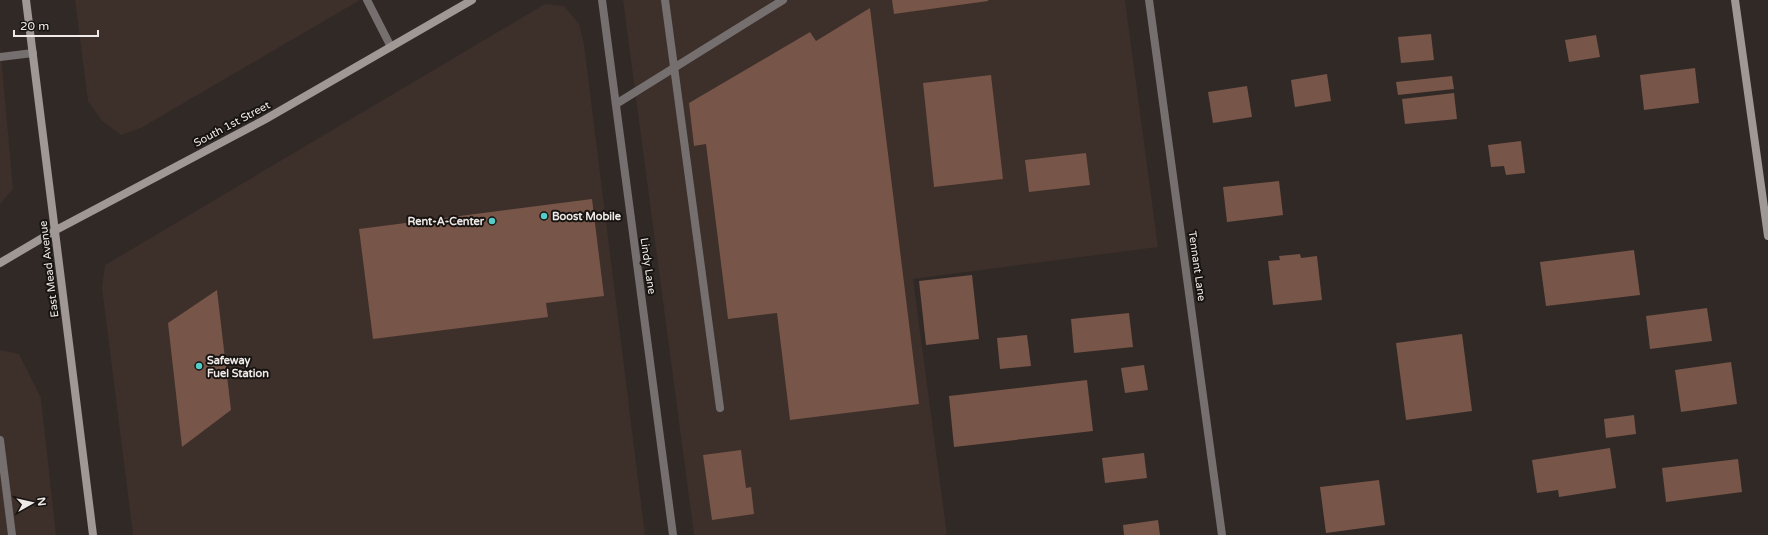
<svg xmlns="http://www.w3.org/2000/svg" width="1768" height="535" viewBox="0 0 1768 535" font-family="'Varela Round',sans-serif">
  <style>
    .built { fill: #3d2f29 }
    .building { fill: #775548 }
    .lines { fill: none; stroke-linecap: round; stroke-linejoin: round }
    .lane { stroke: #75706f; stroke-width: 8 }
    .street { stroke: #75706f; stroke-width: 8 }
    .secondary { stroke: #9f9895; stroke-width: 8 }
    .poi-dot { fill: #54cdc8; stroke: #161311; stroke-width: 1.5 }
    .labels { text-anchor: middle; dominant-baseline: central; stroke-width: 4; stroke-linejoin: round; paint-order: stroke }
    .street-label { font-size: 11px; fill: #efeae8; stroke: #161311 }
    .poi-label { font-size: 11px; font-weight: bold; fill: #efeae8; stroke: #161311; text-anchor: start }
  </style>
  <rect width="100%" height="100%" fill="#312926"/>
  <g class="built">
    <path d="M75 0H360L141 128 121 135 102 121 88 101Z"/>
    <path d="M623 0H1125L1158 247 913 279 947 535H694Z"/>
    <path d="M545 4 564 6 579 24 584 44 645 535H133L102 288 105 265Z"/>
    <path d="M0 43 13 189 0 204Z"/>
    <path d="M0 350 19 354 41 398 56 535H0Z"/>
  </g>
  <g class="building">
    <path d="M892 0H988V1L894 14Z"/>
    <path d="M870 8 919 404 790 420 777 313 728 319 706 144 694 146 689 103 810 32 816 41Z"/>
    <path d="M1431 34 1434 60 1401 63 1398 37Z"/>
    <path d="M1596 35 1600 57 1569 62 1565 40Z"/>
    <path d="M1695 68 1699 103 1644 110 1640 75Z"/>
    <path d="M1327 74 1331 101 1295 107 1291 80Z"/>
    <path d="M991 75 1003 179 934 187 923 83Z"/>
    <path d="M1452 76 1454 89 1398 95 1396 82Z"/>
    <path d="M1247 86 1252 117 1213 123 1208 92Z"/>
    <path d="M1454 93 1457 119 1405 124 1402 99Z"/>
    <path d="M1521 141 1525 173 1506 175 1504 166 1491 167 1488 145Z"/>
    <path d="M1086 153 1090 185 1029 192 1025 160Z"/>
    <path d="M1279 181 1283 215 1227 222 1223 187Z"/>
    <path d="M592 199 604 296 546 303 548 317 373 339 359 229Z"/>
    <path d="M1634 250 1640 295 1546 306 1540 262Z"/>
    <path d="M1300 254 1301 258 1317 256 1322 300 1273 305 1268 261 1280 260 1279 256Z"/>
    <path d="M972 275 979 339 926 345 919 281Z"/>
    <path d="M217 290 231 410 182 447 168 323Z"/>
    <path d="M1707 308 1712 341 1650 349 1646 316Z"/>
    <path d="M1129 313 1133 347 1074 353 1071 319Z"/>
    <path d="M1462 334 1472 411 1406 420 1396 343Z"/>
    <path d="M1027 335 1031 366 1000 369 997 338Z"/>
    <path d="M1731 362 1737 404 1681 412 1675 370Z"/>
    <path d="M1144 365 1148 390 1125 393 1121 368Z"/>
    <path d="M1087 380 1093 431 954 447 949 396Z"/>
    <path d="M1634 415 1636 434 1606 438 1604 419Z"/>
    <path d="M1610 448 1616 488 1559 497 1558 490 1537 493 1532 460Z"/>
    <path d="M741 450 746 488 751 487 754 514 712 520 703 455Z"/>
    <path d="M1144 453 1147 478 1105 483 1102 458Z"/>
    <path d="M1738 459 1742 492 1666 502 1662 468Z"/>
    <path d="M1379 480 1385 525 1326 533 1320 487Z"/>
    <path d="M1158 520 1160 535H1124L1123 525Z"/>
  </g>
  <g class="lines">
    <g class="lane">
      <path d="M367 0 391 47"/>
      <path d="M665 0 720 408"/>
      <path d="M0 57 33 53"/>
      <path d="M616 104 783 0"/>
      <path d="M0 440 12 535"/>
    </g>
    <g class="street">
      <path d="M602 0 673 535"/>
      <path d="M1149 0 1222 535"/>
    </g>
    <g class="secondary">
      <path d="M26 0 93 535"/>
      <path d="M1735 0 1768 236"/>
      <path d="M0 263 56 230 264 120 472 0"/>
    </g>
  </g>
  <g class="poi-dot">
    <circle cx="544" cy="216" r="4"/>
    <circle cx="492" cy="221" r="4"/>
    <circle cx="199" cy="366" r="4"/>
  </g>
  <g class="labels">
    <g class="street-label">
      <text transform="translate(232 124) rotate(-28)">South 1st Street</text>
      <text transform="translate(648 266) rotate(82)">Lindy Lane</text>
      <text transform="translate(1197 266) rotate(82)">Tennant Lane</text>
      <text transform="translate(49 269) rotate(-97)">East Mead Avenue</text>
    </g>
    <g class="poi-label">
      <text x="552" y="216">Boost Mobile</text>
      <text x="484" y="221" text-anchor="end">Rent-A-Center</text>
      <text x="207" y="360">Safeway<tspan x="207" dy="13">Fuel Station</tspan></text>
    </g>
  </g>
  <g transform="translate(32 503) rotate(82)" stroke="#161311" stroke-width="3" paint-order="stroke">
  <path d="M0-3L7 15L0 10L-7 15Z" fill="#efeae8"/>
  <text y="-6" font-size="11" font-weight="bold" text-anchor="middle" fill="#efeae8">N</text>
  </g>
  <path d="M14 30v6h84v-6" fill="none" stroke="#efeae8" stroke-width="2"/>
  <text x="20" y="30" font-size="12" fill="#efeae8" stroke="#161311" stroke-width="3" paint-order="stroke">20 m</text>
</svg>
